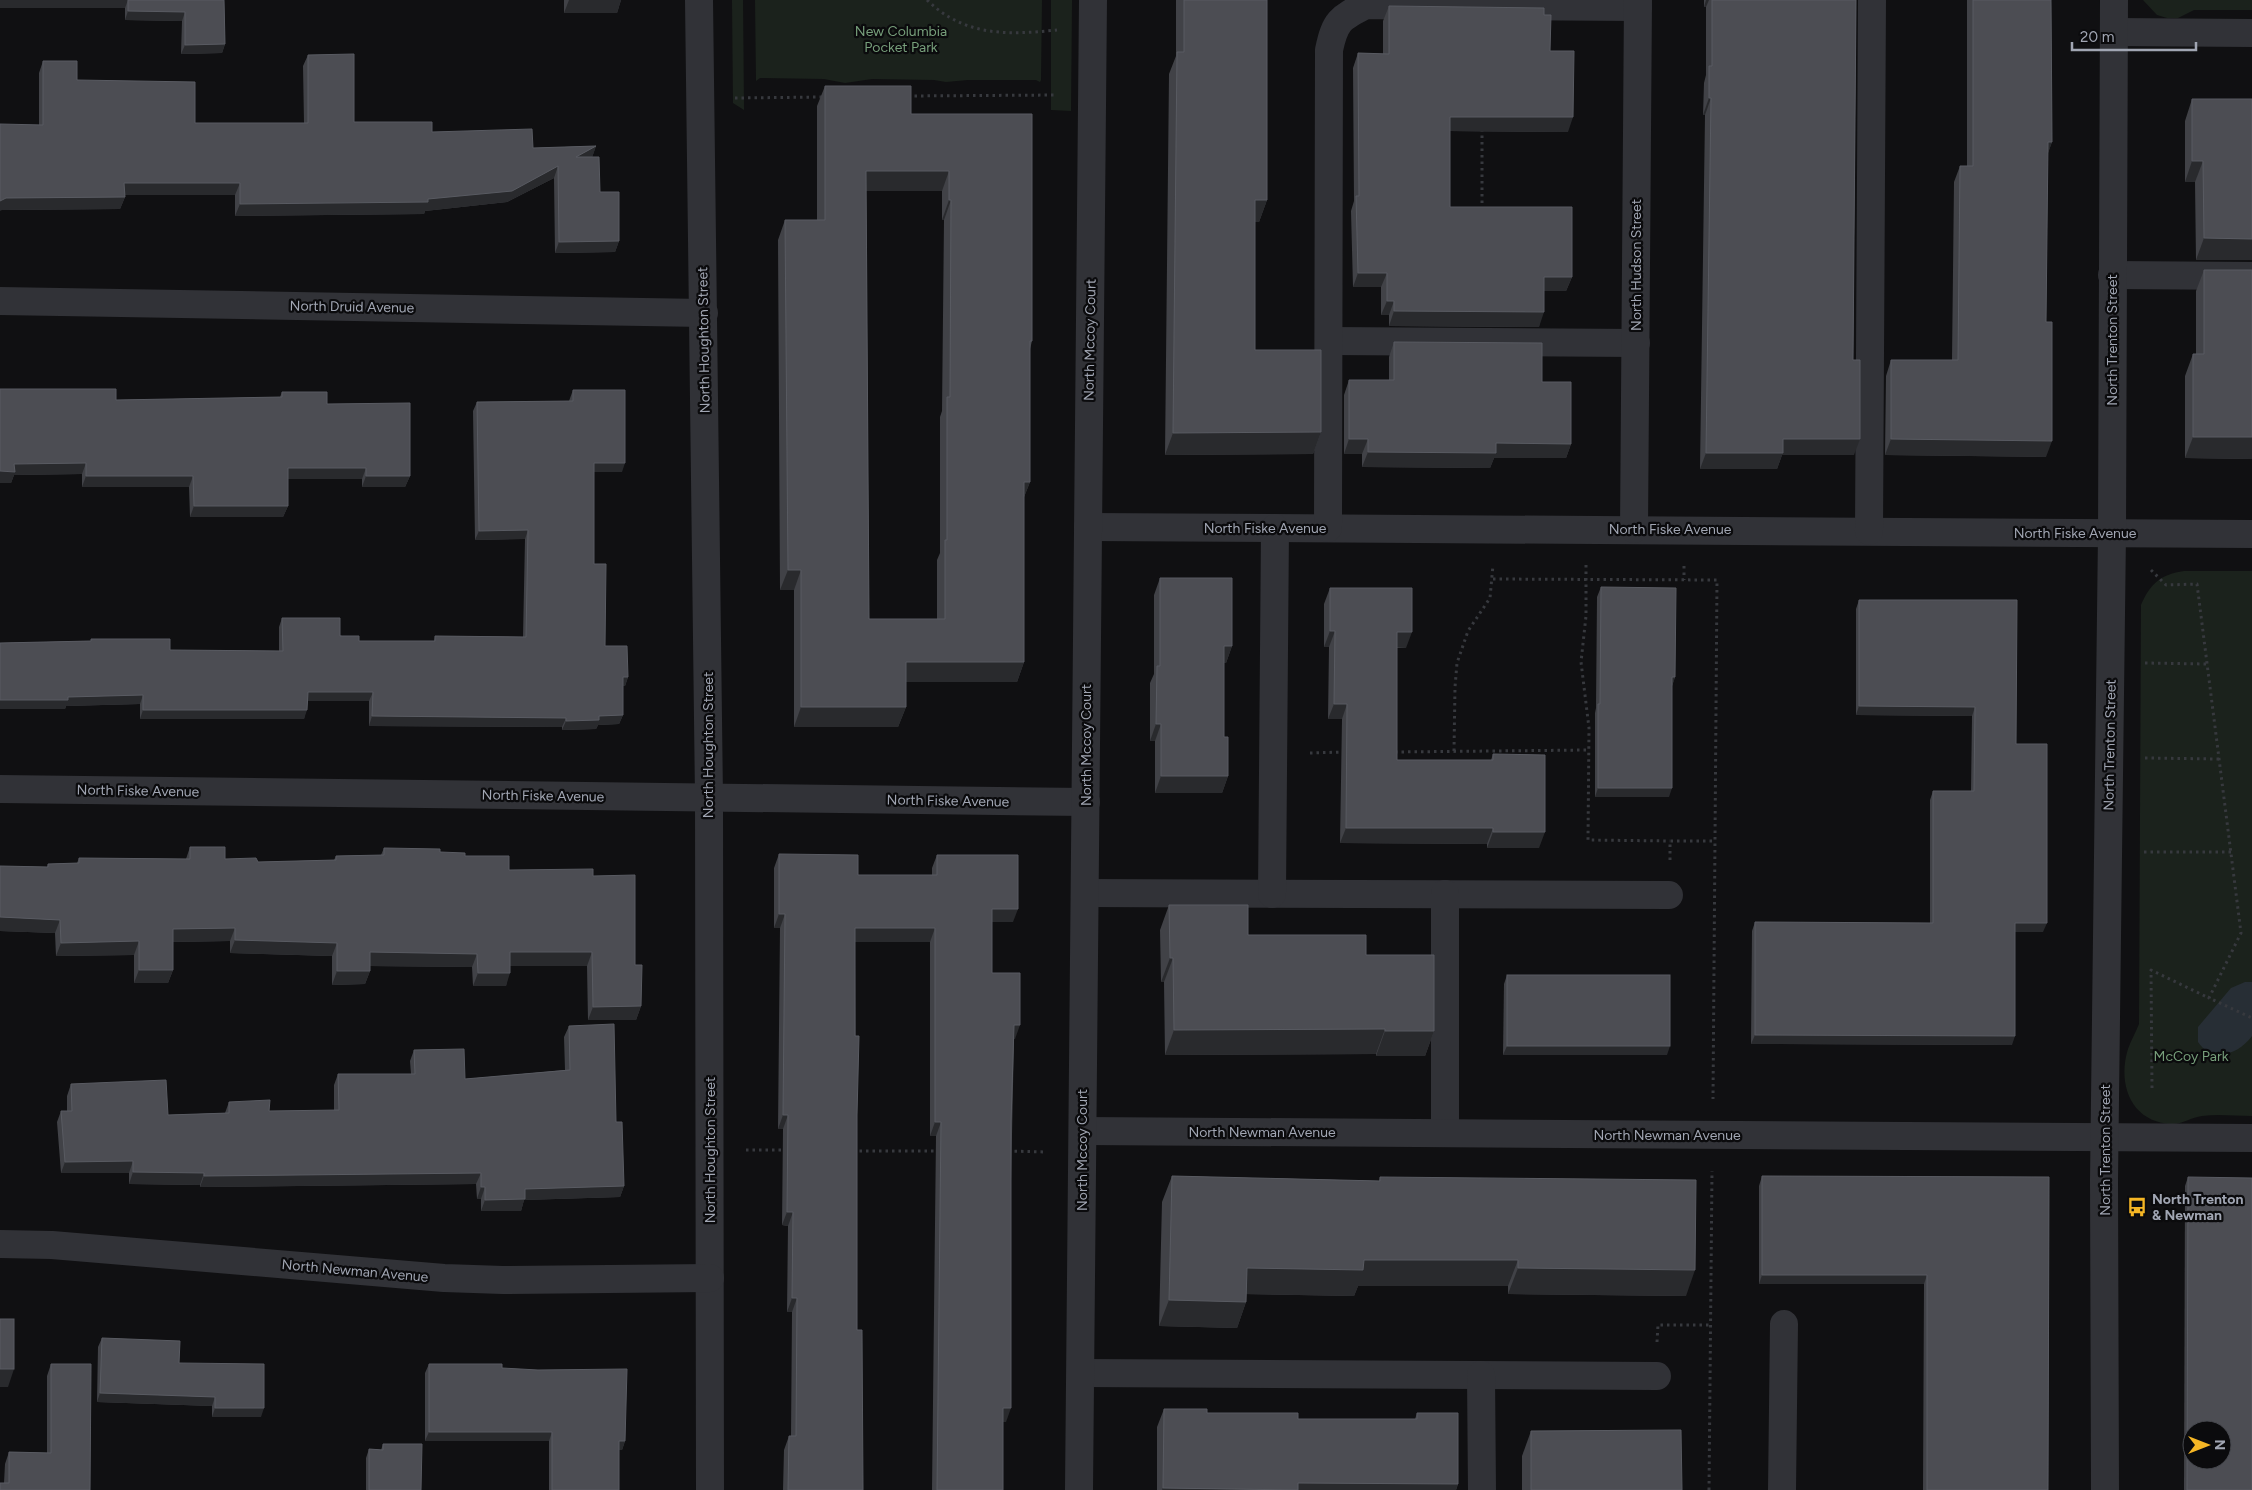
<svg xmlns="http://www.w3.org/2000/svg" width="2252" height="1490" viewBox="0 0 2252 1490" font-family="Figtree,sans-serif">
  <style>
    .green { fill: #1b221c }
    .water { fill: #272e35 }
    .lines { fill: none; stroke-linecap: round; stroke-linejoin: round }
    .path { stroke: #37393e; stroke-width: 3; stroke-dasharray: 2.5 4; stroke-linecap: butt }
    .minor { stroke: #313237; stroke-width: 28 }
    .wall { fill: #414247; fill-rule: evenodd }
    .shaded-wall { fill: #292a2d }
    .building { fill: #4c4d53; stroke: #595b62; fill-rule: evenodd }
    .labels { text-anchor: middle; dominant-baseline: central; stroke-width: 4.5; stroke-linejoin: round; paint-order: stroke }
    .park-label { font-size: 14px; fill: #779f7b; stroke: #0b0b0d }
    .street-label { font-size: 14px; fill: #a1a6b3; stroke: #0b0b0d }
    .poi-label { font-size: 14px; font-weight: bold; fill: #a1a6b3; stroke: #0b0b0d; text-anchor: start }
  </style>
  <rect width="100%" height="100%" fill="#101012"/>
  <g class="green">
    <path d="M732 0H743L744 110 733 103Z"/>
    <path d="M755 0H1042L1041 80 1040 82 1036 80H968L946 82 934 80 872 79 845 83 824 79 760 78 756 81Z"/>
    <path d="M1051 0H1072L1071 111 1051 110Z"/>
    <path d="M2143 0H2252V10H2194L2178 18H2167L2157 15Z"/>
    <path d="M2184 571H2252V1116C2236 1116 2218 1114 2202 1116 2192 1117 2182 1124 2173 1124 2131 1123 2117 1084 2128 1049 2131 1040 2136 1032 2139 1024L2141 605C2150 584 2161 574 2184 571Z"/>
  </g>
  <path class="water" d="M2245 982H2252V1036C2238 1055 2212 1063 2198 1042V1027L2231 988Z"/>
  <g class="lines">
    <g class="path">
      <path d="M927 0C965 37 1008 35 1057 30"/>
      <path d="M908 96 1057 95"/>
      <path d="M735 98 824 97"/>
      <path d="M1482 129V210"/>
      <path d="M1586 565V616L1581 662 1589 728 1588 840 1670 841"/>
      <path d="M1684 566V580"/>
      <path d="M2151 570 2166 585 2197 584 2241 933 2209 998 2252 1018"/>
      <path d="M1493 579 1717 580 1713 1099"/>
      <path d="M2145 663 2207 664"/>
      <path d="M1454 751 1455 687 1457 663 1468 631 1490 598 1493 565"/>
      <path d="M1395 752 1589 750"/>
      <path d="M1310 753 1343 752"/>
      <path d="M2145 758 2219 759"/>
      <path d="M2144 852H2231"/>
      <path d="M1670 860V841H1714"/>
      <path d="M2152 1088 2151 970 2209 998"/>
      <path d="M746 1150H787"/>
      <path d="M853 1151H939"/>
      <path d="M1008 1151 1047 1152"/>
      <path d="M1657 1342 1658 1325H1710"/>
      <path d="M1709 1490 1712 1171"/>
    </g>
    <g class="minor">
      <path d="M699 0 709 798 710 1490"/>
      <path d="M2114 32 2252 33"/>
      <path d="M2112 275 2252 276"/>
      <path d="M0 301 704 313"/>
      <path d="M1329 341 1636 343"/>
      <path d="M1088 527 2252 534"/>
      <path d="M1328 528 1329 50C1335 21 1340 18 1366 5L1638 7"/>
      <path d="M1634 529 1638 0"/>
      <path d="M1869 531 1872 0"/>
      <path d="M0 789 1086 802"/>
      <path d="M1085 893 1669 895"/>
      <path d="M1272 894 1275 528"/>
      <path d="M1445 894V1133"/>
      <path d="M1083 1131 2252 1138"/>
      <path d="M0 1244 52 1245 444 1278 503 1280 710 1278"/>
      <path d="M1081 1373 1657 1376"/>
      <path d="M1481 1375 1482 1490"/>
      <path d="M1079 1490 1093 0"/>
      <path d="M1782 1490 1784 1324"/>
      <path d="M2105 1490 2104 1180 2112 533 2114 0"/>
    </g>
  </g>
  <g class="wall">
    <path d="M0 0H224L225 44 222 53 181 54 182 21 125 20V8H0Z"/>
    <path d="M564 0H621L617 13H564Z"/>
    <path d="M1176 0H1267V200L1259 222H1255V350L1321 432 1313 454 1165 455 1169 74 1176 56Z"/>
    <path d="M1704 0H1856L1853 360 1854 455H1782L1777 469H1700L1705 115H1703L1704 83 1706 75V7H1704Z"/>
    <path d="M1967 0H2051L2052 142 2047 155 2046 322V457L1885 455 1886 376 1891 360H1952L1954 182 1960 166H1967Z"/>
    <path d="M1389 6 1544 15 1550 51 1568 132 1450 131V207L1572 277 1566 291H1544L1539 327 1389 326V315H1381V287H1353L1351 211 1354 201 1353 68 1358 53 1383 54V21Z"/>
    <path d="M308 55 354 122 432 132 533 148 596 146 592 157 600 192 619 241 615 252 555 253 554 178 507 202 425 211 424 214 235 216V195H125V197L120 209 2 210 39 125V73L43 61 77 80 195 123H304L303 66Z"/>
    <path d="M825 86 911 114H1032V341L1030 349V482L1024 497V662L1017 682H906V707L898 727H794V590H780L778 240 785 220H817V106ZM866 191H942V220H944L942 411 940 417V553L937 560V619H869Z"/>
    <path d="M2192 99H2252V260H2196L2195 182H2185V121Z"/>
    <path d="M2204 270 2252 459 2185 458V376L2193 354H2196V291Z"/>
    <path d="M1394 342 1542 382 1571 444 1566 458H1494L1490 468 1362 467V454H1344V395L1349 380H1389V357Z"/>
    <path d="M573 390 622 472H594V564L605 646 628 677 625 686H623V715L619 724 598 725 596 729 562 730V727L369 726V701H308L304 719H140V704L66 706 65 709H0V643L91 641V639L170 650 279 651V627L282 618 359 641H434L435 636 523 637 525 539 475 540 473 411 477 402 569 401Z"/>
    <path d="M282 392 327 404 410 476 405 487H362V479H288V506L283 517H190L189 487H82V474L14 475 11 483H0L116 400 280 397Z"/>
    <path d="M1160 578 1232 646 1226 663H1224V737L1228 776 1222 793H1155V741H1150V683L1154 674V595Z"/>
    <path d="M1601 587 1675 677 1672 686 1669 797H1595V713L1596 708 1597 597Z"/>
    <path d="M1330 588 1406 648H1397V760H1491L1493 754 1539 848H1487V844L1340 843 1342 719H1328L1329 647H1324V604Z"/>
    <path d="M1859 600 2016 744 2043 932H2015L2012 1045 1751 1044 1752 931 1755 922 1930 923V800L1933 791H1971L1972 716 1856 715V609Z"/>
    <path d="M190 847 225 859 258 862 334 860 336 856 381 855 384 848 440 852 465 856 509 870 593 876 635 965 641 1006 636 1020H588L587 966H510L506 986H473L472 967 370 966V971L365 984 332 985V956L230 953V941L173 942V970L168 983H134V955L56 956 55 933 0 931V866L47 867 48 864 77 863 79 858 186 859Z"/>
    <path d="M779 854 858 875H932V868L937 855 1013 922H992V973L1015 1039H1014L1006 1422H1003V1490H932L936 1136H930V942H855L857 1330 863 1490H783L784 1450 789 1436H791L792 1312H787L788 1226 782 1225 783 1129H778L780 928H774V868Z"/>
    <path d="M1169 905 1248 935 1366 955 1434 1031 1425 1056H1376V1054L1165 1055 1164 982H1161L1160 930Z"/>
    <path d="M1507 975 1667 1055H1503L1504 984Z"/>
    <path d="M569 1026 616 1122 624 1186 620 1197 524 1200 521 1211H481V1199H477L476 1184 200 1187V1185L129 1184V1173H61L57 1122 61 1111H67V1096L71 1084 168 1115 225 1113 229 1102 269 1111H334V1085L338 1074H411L410 1061 414 1050 465 1079 565 1070 564 1037Z"/>
    <path d="M1172 1176 1379 1181 1380 1177 1686 1296 1508 1294V1286H1358L1354 1296 1246 1294V1302L1237 1328 1159 1326 1162 1202Z"/>
    <path d="M1762 1176 2049 1177 2048 1490H1923L1924 1284H1759V1186Z"/>
    <path d="M2188 1177 2252 1490H2184L2185 1186Z"/>
    <path d="M102 1338 179 1363 261 1417H212V1406L97 1402 98 1347Z"/>
    <path d="M51 1364 90 1490 4 1483 5 1464 9 1452 47 1453V1376Z"/>
    <path d="M429 1364 502 1368 625 1441 622 1450H619V1490H549V1441H425V1373Z"/>
    <path d="M1164 1409 1207 1413 1298 1419H1415L1417 1413 1458 1484 1456 1490H1157V1427Z"/>
    <path d="M1531 1431 1682 1490H1522V1456Z"/>
    <path d="M383 1444 421 1490H366V1458L369 1449 381 1450Z"/>
  </g>
  <g class="shaded-wall">
    <path d="M0 0H128L125 8H0Z"/>
    <path d="M569 0H621L617 13H564Z"/>
    <path d="M1706 0H1709L1706 7H1704Z"/>
    <path d="M128 11 185 12 182 21 125 20Z"/>
    <path d="M225 44 222 53 181 54 185 45Z"/>
    <path d="M1709 98H1711L1705 115H1703Z"/>
    <path d="M1450 117H1573L1568 132 1444 131Z"/>
    <path d="M2048 142H2052L2046 159Z"/>
    <path d="M596 146 592 158 576 157Z"/>
    <path d="M2192 161H2203L2195 182H2185Z"/>
    <path d="M558 166 554 178 507 202 425 211 424 214 235 216 240 204 428 199Z"/>
    <path d="M866 171H949L942 191H858Z"/>
    <path d="M124 183H240L235 195H120Z"/>
    <path d="M125 197 120 209 2 210 0 211V201L6 198Z"/>
    <path d="M949 200H951L944 220H942Z"/>
    <path d="M1255 200H1267L1259 222H1247Z"/>
    <path d="M2204 238 2252 239V260H2196Z"/>
    <path d="M619 241 615 252 555 253 559 242Z"/>
    <path d="M1358 273H1387L1381 287H1353Z"/>
    <path d="M1544 277H1572L1566 291H1539Z"/>
    <path d="M1387 301H1394L1389 315H1381Z"/>
    <path d="M1394 311 1544 312 1539 327 1389 326Z"/>
    <path d="M1321 432 1313 454 1165 455 1173 433Z"/>
    <path d="M2193 437H2252V459L2185 458Z"/>
    <path d="M1349 439H1368L1362 454H1344Z"/>
    <path d="M1783 439H1860L1854 455H1782L1777 469H1700L1706 453Z"/>
    <path d="M1891 439 2052 441 2046 457 1885 455Z"/>
    <path d="M1496 443 1571 444 1566 458H1494L1490 468 1362 467 1368 452Z"/>
    <path d="M86 463 82 474 14 475 11 483H0V471L14 464Z"/>
    <path d="M594 463H625L622 472H591Z"/>
    <path d="M288 468H366L362 479H283Z"/>
    <path d="M86 476H193L189 487H82Z"/>
    <path d="M366 476H410L405 487H362Z"/>
    <path d="M1024 482H1030L1022 502Z"/>
    <path d="M194 506H288L283 517H190Z"/>
    <path d="M528 530 525 539 475 540 479 531Z"/>
    <path d="M788 570H801L794 590H780Z"/>
    <path d="M1330 631H1335L1329 647H1324Z"/>
    <path d="M1397 632H1412L1406 648 1391 647Z"/>
    <path d="M1224 646H1232L1226 663H1218Z"/>
    <path d="M906 662H1024L1017 682H898Z"/>
    <path d="M623 677H628L625 686H619Z"/>
    <path d="M1672 677H1675L1672 686Z"/>
    <path d="M308 692H373L369 701H305Z"/>
    <path d="M143 695 140 704 66 706 65 709H0V700L68 697Z"/>
    <path d="M1334 704H1347L1342 719H1328Z"/>
    <path d="M1859 706 1975 707 1972 716 1856 715Z"/>
    <path d="M801 707H906L898 727H794Z"/>
    <path d="M143 710H307L304 719H140Z"/>
    <path d="M623 715 619 724 598 725 596 729 562 730 566 721 599 716Z"/>
    <path d="M372 716 566 718 562 727 369 726Z"/>
    <path d="M1156 724H1161L1155 741H1150Z"/>
    <path d="M1161 776H1228L1222 793H1155Z"/>
    <path d="M1598 788H1672L1669 797H1595Z"/>
    <path d="M1346 828H1493L1487 844 1340 843Z"/>
    <path d="M1493 832H1545L1539 848H1487Z"/>
    <path d="M992 909H1018L1013 922H987Z"/>
    <path d="M779 914H785L780 928H774Z"/>
    <path d="M0 917 60 920 55 933 0 931Z"/>
    <path d="M2015 923H2047L2043 932H2012Z"/>
    <path d="M235 928 230 941 168 942 173 929Z"/>
    <path d="M855 928H935L930 942H850Z"/>
    <path d="M235 940 337 943 332 956 230 953Z"/>
    <path d="M139 941 134 955 56 956 61 943Z"/>
    <path d="M370 952 477 954 472 967 365 966Z"/>
    <path d="M510 952H592L587 966H505Z"/>
    <path d="M1170 958H1173L1164 982H1161Z"/>
    <path d="M139 970H173L168 983H134Z"/>
    <path d="M337 971H370L365 984 332 985Z"/>
    <path d="M478 973H510L506 986H473Z"/>
    <path d="M641 1006 636 1020H588L593 1007Z"/>
    <path d="M1014 1025H1020L1015 1039H1009Z"/>
    <path d="M1385 1029 1376 1054 1165 1055 1174 1030Z"/>
    <path d="M1385 1031H1434L1425 1056H1376Z"/>
    <path d="M1755 1035 2015 1036 2012 1045 1751 1044Z"/>
    <path d="M1507 1046H1670L1667 1055H1503Z"/>
    <path d="M783 1115H788L783 1129H778Z"/>
    <path d="M935 1122H941L936 1136H930Z"/>
    <path d="M133 1161 129 1173H61L65 1162Z"/>
    <path d="M133 1172 204 1173 200 1185 129 1184Z"/>
    <path d="M481 1173 476 1184 200 1187 204 1176Z"/>
    <path d="M624 1186 620 1197 524 1200 521 1211H481L485 1200 525 1189Z"/>
    <path d="M481 1187H485L481 1199H477Z"/>
    <path d="M787 1212H793L788 1226 782 1225Z"/>
    <path d="M1364 1260H1518L1508 1286H1358L1354 1296 1237 1294 1247 1268Z"/>
    <path d="M1518 1268 1695 1270 1686 1296 1508 1294Z"/>
    <path d="M1762 1275H1927L1924 1284H1759Z"/>
    <path d="M792 1298H797L792 1312H787Z"/>
    <path d="M1169 1300 1246 1302 1237 1328 1159 1326Z"/>
    <path d="M0 1369H14L8 1387H0Z"/>
    <path d="M100 1393 215 1397 212 1406 97 1402Z"/>
    <path d="M215 1408H264L261 1417H212Z"/>
    <path d="M1003 1408H1011L1006 1422H998Z"/>
    <path d="M429 1432H552L549 1441H425Z"/>
    <path d="M619 1441H625L622 1450H616Z"/>
    <path d="M1298 1483 1458 1484 1456 1490H1296Z"/>
    <path d="M1163 1488 1262 1490H1162Z"/>
  </g>
  <g class="building">
    <path d="M128 0H224L225 44 185 45V12L128 11Z"/>
    <path d="M1184 0H1267V200H1255V350H1321V432L1173 433 1177 52H1184Z"/>
    <path d="M1712 0H1856L1853 360H1860V439H1783V453H1706L1711 98H1709V66H1712Z"/>
    <path d="M1973 0H2051L2052 142H2048L2046 322H2052V441L1891 439V360H1958L1960 166H1973Z"/>
    <path d="M1389 6 1544 8V15H1551L1550 51H1574L1573 117H1450V207H1572V277H1544V312L1394 311V301H1387V273H1358L1356 196H1359L1358 53 1389 54Z"/>
    <path d="M354 54V122H432V132L532 129 533 148 596 146 576 157H599L600 192H619V241L559 242 558 166 512 191 428 199V202L240 204V183H124L125 197 6 198 0 201V124L43 125V61H77V80L195 82V123H308V55Z"/>
    <path d="M825 86H911V114H1032V341H1030V482H1024V662H906V707H801V570H788L785 220H825ZM866 171H949V200H951L950 397H947V540H945V619H869Z"/>
    <path d="M2192 99H2252V239L2204 238 2203 161H2192Z"/>
    <path d="M2204 270H2252V437H2193V354H2204Z"/>
    <path d="M1394 342 1542 343V382H1571V444L1496 443V453L1368 452V439H1349V380H1394Z"/>
    <path d="M0 389H116V400L282 397V392H327V404L410 403V476H366V468H288V506H194L193 476H86V463L14 464 15 472 0 471Z"/>
    <path d="M573 390H625V463H594V564H606L605 646H627L628 677H623V715L599 716V720L566 721V718L372 716 373 692H308L307 710H143V695L68 697V700H0V643L91 641V639H170V650L283 651 282 618H340V636H359V641H435V636L526 637 528 530 479 531 477 402 573 401Z"/>
    <path d="M1160 578H1232V646H1224V737H1228V776H1161V724H1156L1157 666H1160Z"/>
    <path d="M1601 587 1676 588 1675 677H1672V788H1598V704H1600Z"/>
    <path d="M1330 588H1412V632H1397V760H1493V754L1545 755V832H1493V828H1346L1347 704H1334L1335 631H1330Z"/>
    <path d="M1859 600H2017L2016 744H2047V923H2015V1036L1755 1035V922L1933 923V791H1974L1975 707 1859 706Z"/>
    <path d="M190 847H225V859L256 858 258 862 336 860V856L384 855V848L440 849V852L465 853V856H509V870L593 869V876L635 875V965H642L641 1006 593 1007 592 952H510V973H478L477 954 370 952V971H337V943L235 940V928L173 929V970H139V941L61 943 60 920 0 917V866L48 867V864L79 863V858L190 859Z"/>
    <path d="M779 854 858 855V875H937V855H1018V909H992V973H1020V1025H1014L1011 1122V1408H1003V1490H937L941 1122H935V928H855V1036H859L857 1115V1330H862L863 1490H788L789 1436H796L797 1298H792L793 1212H787L788 1115H783L785 914H779Z"/>
    <path d="M1169 905H1248V935H1366V955H1434V1031H1385V1029L1174 1030 1173 958H1170Z"/>
    <rect x="1507" y="975" width="163" height="71"/>
    <path d="M614 1024 616 1122H622L624 1186 525 1189V1199L485 1200V1187H481V1173L204 1176V1173L133 1172V1161L65 1162 61 1111H72L71 1084 166 1080 168 1115 229 1113V1102L270 1100 269 1111 339 1110 338 1074H415L414 1050 464 1049 465 1079 570 1070 569 1026Z"/>
    <path d="M1172 1176 1380 1181V1177L1696 1180 1695 1270 1518 1268V1260H1364L1363 1270 1247 1268 1246 1302 1169 1300Z"/>
    <path d="M1762 1176 2049 1177 2048 1490H1927V1275H1762Z"/>
    <path d="M2188 1177 2252 1178V1490H2187ZM2192 1430H2222V1460H2192Z"/>
    <rect x="0" y="1319" width="14" height="50"/>
    <path d="M102 1338 180 1341 179 1363 264 1364V1408H215V1397L100 1393Z"/>
    <path d="M51 1364H91L90 1490H0V1483H9V1452L51 1453Z"/>
    <path d="M429 1364H502V1368L538 1370 627 1369 625 1441H619V1490H552V1432H429Z"/>
    <path d="M1164 1409H1207V1413H1298V1419H1417V1413H1458V1484L1298 1483V1490L1163 1488Z"/>
    <path d="M1681 1430 1682 1490H1531V1431Z"/>
    <path d="M383 1444H422L421 1490H369V1449L383 1450Z"/>
  </g>
  <defs>
    <symbol id="bus-bare" viewBox="-9 -9 18 18"><path d="M-5-6H5V4H4V6H2V4H-2V6H-4V4H-5ZM-3.5-4V0h7V-4ZM-3.5 1.2v1.5H-2V1.2ZM2 1.2v1.5H3.5V1.2Z" fill="#f5b625" stroke="#0b0b0d" stroke-width="2.5" paint-order="stroke"/></symbol>
  </defs>
  <g fill-rule="evenodd">
    <use href="#bus-bare" x="2123" y="1193" width="28" height="28"/>
  </g>
  <g class="labels">
    <g class="park-label">
      <text x="901" y="31">New Columbia<tspan x="901" dy="16">Pocket Park</tspan></text>
      <text x="2191" y="1056">McCoy Park</text>
    </g>
    <g class="street-label">
      <text transform="translate(1636 265) rotate(-90)">North Hudson Street</text>
      <text transform="translate(352 307) rotate(1)">North Druid Avenue</text>
      <text transform="translate(704 340) rotate(-91)">North Houghton Street</text>
      <text transform="translate(1090 340) rotate(-89)">North Mccoy Court</text>
      <text transform="translate(2112 340) rotate(-90)">North Trenton Street</text>
      <text x="1265" y="528">North Fiske Avenue</text>
      <text x="1670" y="529">North Fiske Avenue</text>
      <text x="2075" y="533">North Fiske Avenue</text>
      <text transform="translate(708 745) rotate(-90)">North Houghton Street</text>
      <text transform="translate(1086 745) rotate(-90)">North Mccoy Court</text>
      <text transform="translate(2110 745) rotate(-89)">North Trenton Street</text>
      <text transform="translate(138 791) rotate(1)">North Fiske Avenue</text>
      <text transform="translate(543 796) rotate(1)">North Fiske Avenue</text>
      <text transform="translate(948 801) rotate(1)">North Fiske Avenue</text>
      <text x="1262" y="1132">North Newman Avenue</text>
      <text x="1667" y="1135">North Newman Avenue</text>
      <text transform="translate(710 1150) rotate(-90)">North Houghton Street</text>
      <text transform="translate(1082 1150) rotate(-90)">North Mccoy Court</text>
      <text transform="translate(2105 1150) rotate(-90)">North Trenton Street</text>
      <text transform="translate(355 1271) rotate(5)">North Newman Avenue</text>
    </g>
    <g class="poi-label">
      <text x="2152" y="1199">North Trenton<tspan x="2152" dy="16">&amp; Newman</tspan></text>
    </g>
  </g>
  <g transform="translate(2207 1445) rotate(90)"><circle r="24" fill="#0b0b0d" stroke="#47494f"/>
  <path d="M0-4L9 19L0 12L-9 19Z" fill="#f5b625"/>
  <text y="-8" font-size="14" font-weight="bold" text-anchor="middle" fill="#a1a6b3">N</text>
  </g>
  <path d="M2072 42v8h124v-8" fill="none" stroke="#a1a6b3" stroke-width="2.5"/>
  <text x="2080" y="42" font-size="15" fill="#a1a6b3" stroke="#0b0b0d" stroke-width="4" paint-order="stroke">20 m</text>
</svg>
